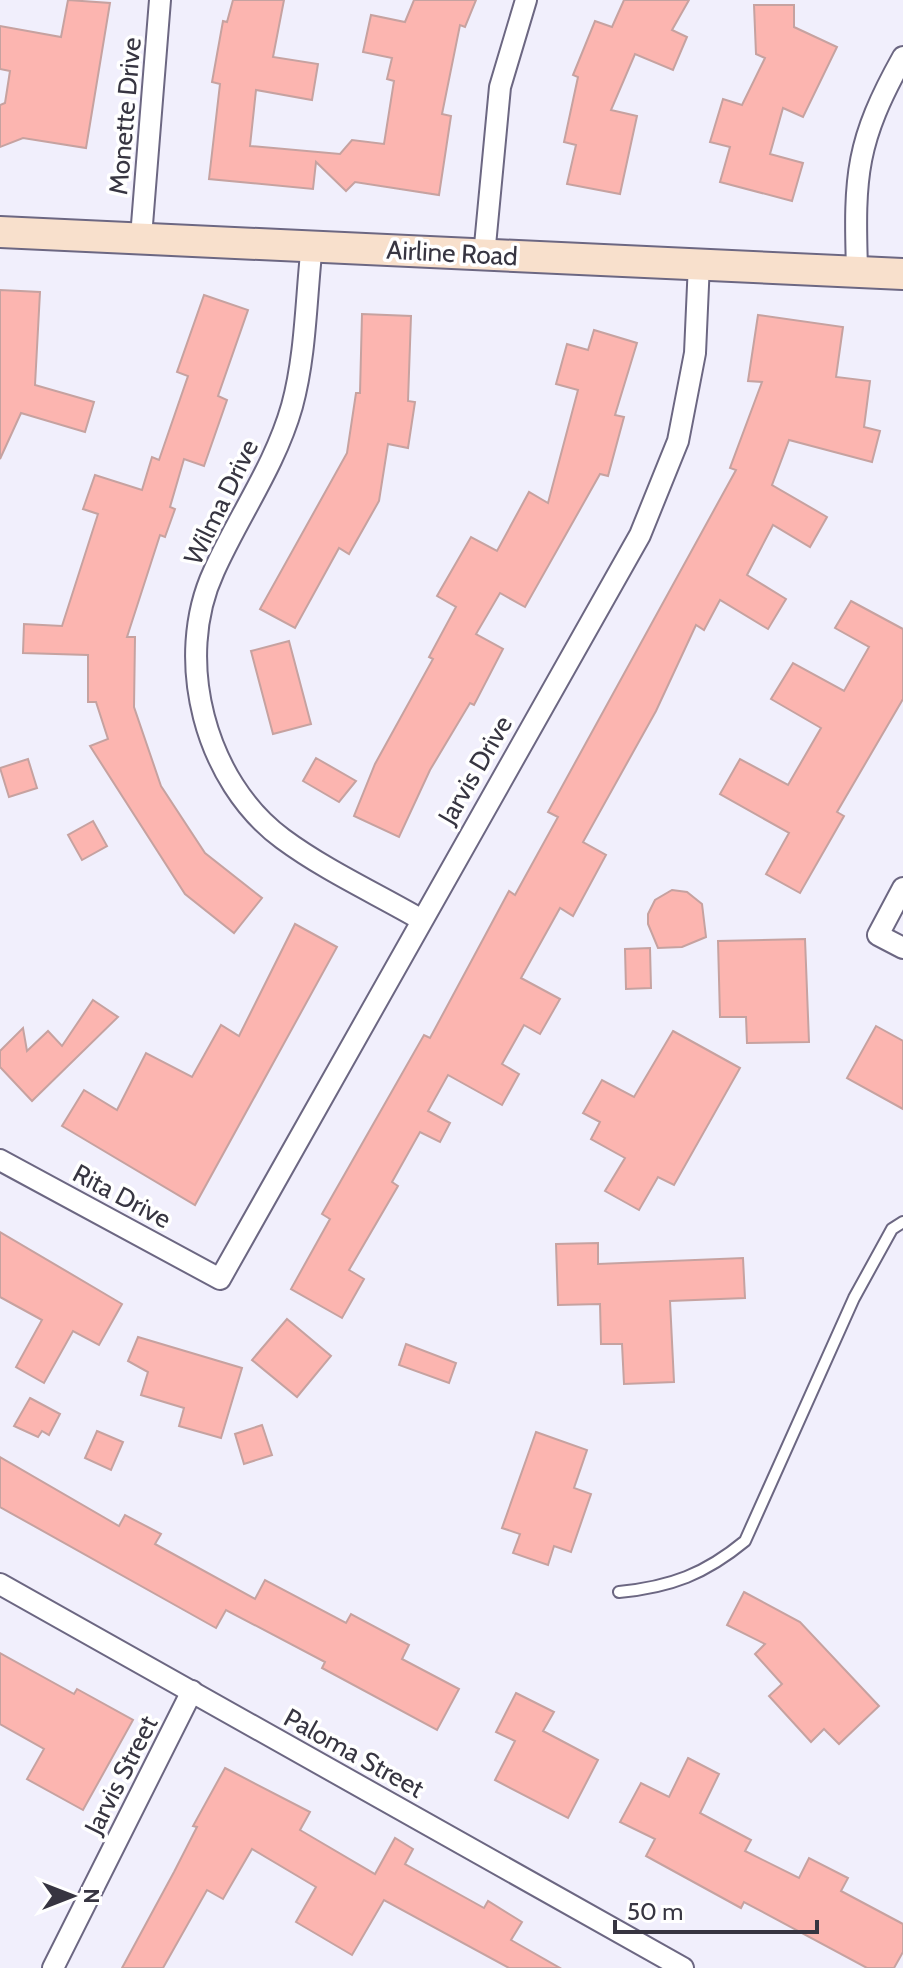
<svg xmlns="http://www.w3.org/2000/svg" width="903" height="1968" viewBox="0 0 903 1968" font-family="Cabin,sans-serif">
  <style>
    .building { fill: #fcb5b0; stroke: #c6a2a0; stroke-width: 2 }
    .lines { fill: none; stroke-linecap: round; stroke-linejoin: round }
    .lane-casing { stroke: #6c6782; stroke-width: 14 }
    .street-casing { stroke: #6c6782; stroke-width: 24 }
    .secondary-casing { stroke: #6c6782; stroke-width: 34 }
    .lane { stroke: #fff; stroke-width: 10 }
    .street { stroke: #fff; stroke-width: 20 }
    .secondary { stroke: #f8e0cc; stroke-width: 30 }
    .labels { text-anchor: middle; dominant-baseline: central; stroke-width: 7; stroke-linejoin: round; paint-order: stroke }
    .street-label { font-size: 26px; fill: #373541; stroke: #fff }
  </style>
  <rect width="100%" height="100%" fill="#f1effc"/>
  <g class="building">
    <path d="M68 0 110 3 86 148 23 138 0 147V105L5 103 10 71 0 69V26L61 37Z"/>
    <path d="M233 0H284L273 57 318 64 312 100 256 90 250 146 340 154 352 140 384 144 394 81 387 79 392 58 363 52 371 15 405 22 414 0H476L465 27 460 25 442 114 451 116 439 195 355 182 346 191 316 162 313 189 209 179 220 84 212 82 223 21 227 22Z"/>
    <path d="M624 0H689L672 30 687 37 673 70 635 54 611 110 637 116 620 194 567 184 576 145 564 142 578 77 573 75 595 21 612 27Z"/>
    <path d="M754 5H794V27L837 47 803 117 783 108 770 154 803 163 792 201 720 182 730 147 710 142 723 99 742 105 765 58 756 54Z"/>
    <path d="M0 290 40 292 35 385 94 402 85 432 21 413 0 459Z"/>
    <path d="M204 295 248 310 218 396 227 400 204 466 184 459 170 507 175 509 165 537 160 535 127 637H135L134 707 161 786 205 853 262 898 234 933 185 894 90 746 108 739 96 702H88V655L23 653 24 624 62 626 98 514 83 509 95 475 142 490 152 457 159 460 188 376 177 372Z"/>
    <path d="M362 314 411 316 408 401 415 402 408 448 388 444 379 501 349 554 339 548 295 628 260 609 347 453 356 393H360Z"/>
    <path d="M758 315 843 327 836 377 870 381 864 427 880 431 872 462 789 440 772 485 827 517 810 547 773 525 747 575 786 599 768 629 720 600 704 630 696 625 656 711 583 842 606 855 573 916 560 908 521 978 560 999 540 1034 524 1025 502 1064 519 1074 502 1105 448 1075 428 1111 450 1123 440 1142 420 1132 392 1182 398 1186 349 1270 364 1279 342 1318 291 1289 330 1219 322 1214 424 1035 430 1038 509 891 515 895 558 817 548 812 736 470 730 468 762 382 748 381Z"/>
    <path d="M594 330 637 343 615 415 624 417 608 476 600 474 525 607 500 593 476 634 503 649 474 705 470 703 430 770 399 837 354 816 375 764 433 659 429 657 456 607 437 596 471 537 497 551 529 492 548 503 578 390 556 384 567 344 588 350Z"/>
    <path d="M851 601 903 629V699L837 812 844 816 800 893 766 874 789 833 720 794 740 759 788 785 821 728 771 699 793 663 844 691 869 647 835 628Z"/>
    <path d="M289 641 311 724 273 734 251 651Z"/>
    <path d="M316 758 356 781 339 802 303 781Z"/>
    <path d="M28 759 37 788 9 797 0 768Z"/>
    <path d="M93 821 107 846 82 860 68 835Z"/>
    <path d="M672 890 687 892 702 904 706 937 682 947 658 948 648 924V914L655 900Z"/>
    <path d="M295 924 337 947 195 1205 62 1126 84 1090 117 1110 146 1053 192 1077 221 1025 239 1036Z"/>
    <path d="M805 939 809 1042 747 1043 746 1017H720L718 941Z"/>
    <path d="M650 948 651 988 626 989 625 949Z"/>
    <path d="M93 1000 118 1017 32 1101 0 1067V1051L23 1028 27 1051 48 1031 62 1046Z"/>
    <path d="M876 1026 903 1041V1109L847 1078Z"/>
    <path d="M673 1031 740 1068 674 1185 658 1177 639 1210 605 1191 625 1158 591 1139 600 1122 583 1113 602 1080 634 1097Z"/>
    <path d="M0 1232 122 1304 99 1345 73 1331 44 1383 16 1367 42 1320 0 1297Z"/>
    <path d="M598 1243V1264L743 1258 745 1298 670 1301 674 1382 624 1384 622 1344H601L600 1304 558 1305 556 1244Z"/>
    <path d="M287 1319 331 1356 297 1397 252 1360Z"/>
    <path d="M138 1337 242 1368 221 1438 179 1426 184 1408 141 1395 148 1372 128 1361Z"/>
    <path d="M406 1344 456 1363 449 1383 399 1365Z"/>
    <path d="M30 1398 60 1414 49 1435 42 1431 38 1437 14 1426Z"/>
    <path d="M262 1425 272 1455 244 1464 235 1434Z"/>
    <path d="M97 1431 123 1442 111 1470 85 1458Z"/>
    <path d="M536 1432 587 1450 574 1488 591 1494 571 1552 554 1546 548 1565 513 1553 520 1534 502 1528Z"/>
    <path d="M0 1457 119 1526 125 1515 161 1534 155 1544 255 1599 265 1580 346 1623 351 1614 409 1645 402 1659 459 1689 437 1730 322 1668 325 1662 226 1610 216 1628 0 1507Z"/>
    <path d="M744 1592 800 1622 879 1706 839 1744 824 1729 811 1742 769 1696 782 1684 755 1654 765 1644 727 1625Z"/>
    <path d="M0 1653 74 1694 77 1689 133 1720 83 1810 27 1779 44 1749 0 1724Z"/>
    <path d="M516 1693 554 1712 543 1731 598 1760 568 1818 495 1780 515 1741 496 1732Z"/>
    <path d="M688 1758 719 1774 700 1813 751 1840 745 1851 799 1878 809 1858 848 1878 841 1891 903 1924V1952L894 1968H867L744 1902 741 1908 646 1856 655 1839 620 1822 641 1783 669 1797Z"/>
    <path d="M225 1768 310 1812 300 1830 375 1874 395 1838 413 1849 405 1864 484 1908 488 1901 522 1922 511 1940 560 1968H509L384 1900 352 1955 296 1922 316 1887 252 1849 223 1899 207 1890 163 1968H122L174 1872 197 1827 193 1826Z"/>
  </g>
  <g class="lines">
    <defs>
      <path id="lane" d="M619 1592C671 1587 705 1574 745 1541L854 1298 892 1229 903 1222"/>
      <g id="street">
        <path d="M141 237 160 0"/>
        <path d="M312 244C306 297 306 355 292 406 275 466 239 515 214 571 173 659 205 782 283 839 325 870 375 893 420 919"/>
        <path d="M484 256 500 87 526 0"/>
        <path d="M857 269C854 175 856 141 903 57"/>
        <path d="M903 888 878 935 903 948"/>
        <path d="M0 1160 220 1279 640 535 678 441 695 353 699 263"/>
        <path d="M0 1584 683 1968"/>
        <path d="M53 1968 192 1691"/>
      </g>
      <path id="secondary" d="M0 232 903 274"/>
    </defs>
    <use href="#lane" class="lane-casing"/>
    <use href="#street" class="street-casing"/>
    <use href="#secondary" class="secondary-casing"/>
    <use href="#lane" class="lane"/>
    <use href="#street" class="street"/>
    <use href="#secondary" class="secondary"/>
  </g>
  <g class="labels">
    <g class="street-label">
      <text transform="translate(125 116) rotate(-85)">Monette Drive</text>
      <text transform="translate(452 253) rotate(3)">Airline Road</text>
      <text transform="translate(221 502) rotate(-64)">Wilma Drive</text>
      <text transform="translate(475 770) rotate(-60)">Jarvis Drive</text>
      <text transform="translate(122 1196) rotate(28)">Rita Drive</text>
      <text transform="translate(354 1753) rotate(29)">Paloma Street</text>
      <text transform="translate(121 1775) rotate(-63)">Jarvis Street</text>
    </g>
  </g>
  <g transform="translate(72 1896) rotate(90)" stroke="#ffffff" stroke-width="6" paint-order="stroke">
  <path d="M0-6L14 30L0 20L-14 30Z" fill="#373541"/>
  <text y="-12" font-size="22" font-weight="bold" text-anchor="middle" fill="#373541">N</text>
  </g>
  <path d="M615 1920v12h202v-12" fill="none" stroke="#373541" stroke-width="4"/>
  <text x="627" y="1920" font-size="24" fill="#373541" stroke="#ffffff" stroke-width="6" paint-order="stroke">50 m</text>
</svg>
